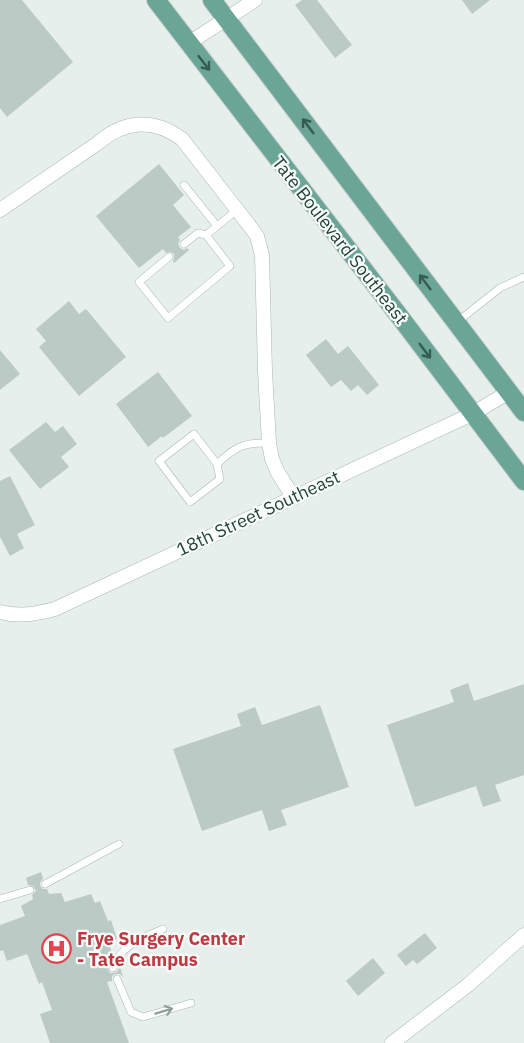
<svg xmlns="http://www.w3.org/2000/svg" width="524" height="1043" viewBox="0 0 524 1043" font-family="'IBM Plex Sans',sans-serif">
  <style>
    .building { fill: #bbcac4 }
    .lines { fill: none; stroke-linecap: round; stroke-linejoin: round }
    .service-casing { stroke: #a8b8b2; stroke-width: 8 }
    .minor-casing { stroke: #a8b8b2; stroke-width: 15 }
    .primary-casing { stroke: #c2cac8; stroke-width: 20 }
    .service { stroke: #fff; stroke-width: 7 }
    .minor { stroke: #fff; stroke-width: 14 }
    .primary { stroke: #6aa596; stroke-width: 18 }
    .oneway { stroke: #365b51 }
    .oneway2 { stroke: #92a09c }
    .labels { text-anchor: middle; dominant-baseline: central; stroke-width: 4.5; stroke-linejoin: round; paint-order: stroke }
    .street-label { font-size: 18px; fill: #24423a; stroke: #f7fbf9 }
    .health-label { font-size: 18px; font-weight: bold; fill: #be3a42; stroke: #f7fbf9; text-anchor: start }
  </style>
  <rect width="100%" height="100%" fill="#e6efeb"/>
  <g class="building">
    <path d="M0 0H22L73 62 7 117 0 108Z"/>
    <path d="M302 0H317L352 45 335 58 295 5Z"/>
    <path d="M462 0H490L472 14Z"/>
    <path d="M159 164 184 195 173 205 191 227 178 237 180 240 178 244 180 248 184 250 187 248 189 250 174 263 173 261 174 258V254L170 252 166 253 163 249 139 268 96 216Z"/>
    <path d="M69 301 79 314 86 309 126 357 79 396 39 347 46 341 36 329Z"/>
    <path d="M326 339 338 354 348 346 379 385 367 395 358 385 351 391 341 380 331 387 306 355Z"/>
    <path d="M0 350 20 374 0 390Z"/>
    <path d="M158 372 192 416 163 438 162 436 148 447 116 404Z"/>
    <path d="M46 422 55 432 63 426 77 444 61 457 69 467 40 489 9 450Z"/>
    <path d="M10 476 35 525 17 534 24 548 10 556 0 537V481Z"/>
    <path d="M468 683 474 701 524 684V775L495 785 501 801 483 807 476 786 415 807 387 725 454 702 450 690Z"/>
    <path d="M320 705 349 787 281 810 287 825 269 831 262 810 202 831 173 749 241 726 237 714 255 707 262 725Z"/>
    <path d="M41 872 43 879 40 882V886L43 889H47L49 894 61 893 65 902 91 894 95 903 100 901 108 921 111 920 117 939 115 940V942L109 944 113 956 108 969 110 973H114L117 972 120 967 123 977 120 974H115L112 976V981L107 982 129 1043H50L40 1014 52 1010 42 982 39 984 27 954 7 961 3 950 0 951V925L25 916 21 906 33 899 32 895 36 891 33 886 28 885 26 878Z"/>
    <path d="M425 933 437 948 417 964 413 960 406 966 397 955Z"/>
    <path d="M373 958 385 973 358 996 346 981Z"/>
  </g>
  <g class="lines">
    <defs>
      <g id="service">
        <path d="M184 185 217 226"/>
        <path d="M184 244 198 233 206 235"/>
        <path d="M169 257 139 282 168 318 230 266 206 235 237 210"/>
        <path d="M457 322 500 288 524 277"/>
        <path d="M194 434 217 464 220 479 190 502 159 461Z"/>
        <path d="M217 464C235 447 244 442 269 443"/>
        <path d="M45 884 119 844"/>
        <path d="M0 899 30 890"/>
        <path d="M113 968C122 944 142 938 163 929"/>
        <path d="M117 979 131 1012 143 1017 191 1003"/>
      </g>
      <g id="minor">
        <path d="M189 43 255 0"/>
        <path d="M0 210 98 143C124 120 154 118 182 139L252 229 257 236 262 255 265 371 269 443 272 459 277 471 293 497"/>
        <path d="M0 612C19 617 36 614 55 609L472 414 509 392"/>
        <path d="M392 1043 468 985 524 935"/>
      </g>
      <g id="primary">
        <path d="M156 0 400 317 524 481"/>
        <path d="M212 0 524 412"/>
      </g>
    </defs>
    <use href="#service" class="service-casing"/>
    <use href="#minor" class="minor-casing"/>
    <use href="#primary" class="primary-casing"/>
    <use href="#service" class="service"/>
    <use href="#minor" class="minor"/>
    <use href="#primary" class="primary"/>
  </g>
  <defs><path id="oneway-shaft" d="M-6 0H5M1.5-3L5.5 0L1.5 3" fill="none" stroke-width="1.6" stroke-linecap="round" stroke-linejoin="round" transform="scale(1.5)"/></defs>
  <g class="oneway">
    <use href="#oneway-shaft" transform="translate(204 63) rotate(52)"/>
    <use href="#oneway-shaft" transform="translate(308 126) rotate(-127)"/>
    <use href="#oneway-shaft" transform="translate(425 282) rotate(-127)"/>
    <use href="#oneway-shaft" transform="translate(425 351) rotate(53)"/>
  </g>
  <use class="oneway2" href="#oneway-shaft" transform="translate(164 1011) rotate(-17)"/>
  <defs>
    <symbol id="hospital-ring" viewBox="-11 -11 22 22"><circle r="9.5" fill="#f7fbf9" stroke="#e0444e" stroke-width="1.5"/><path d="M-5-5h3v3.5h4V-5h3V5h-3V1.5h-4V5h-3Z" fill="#e0444e"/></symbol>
  </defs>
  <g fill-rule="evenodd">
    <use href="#hospital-ring" x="40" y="932" width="33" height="33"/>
  </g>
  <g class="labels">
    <g class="street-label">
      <text transform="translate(340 240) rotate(52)">Tate Boulevard Southeast</text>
      <text transform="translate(258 513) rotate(-25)">18th Street Southeast</text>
    </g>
    <g class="health-label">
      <text x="77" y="938">Frye Surgery Center<tspan x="77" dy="21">- Tate Campus</tspan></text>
    </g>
  </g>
</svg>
